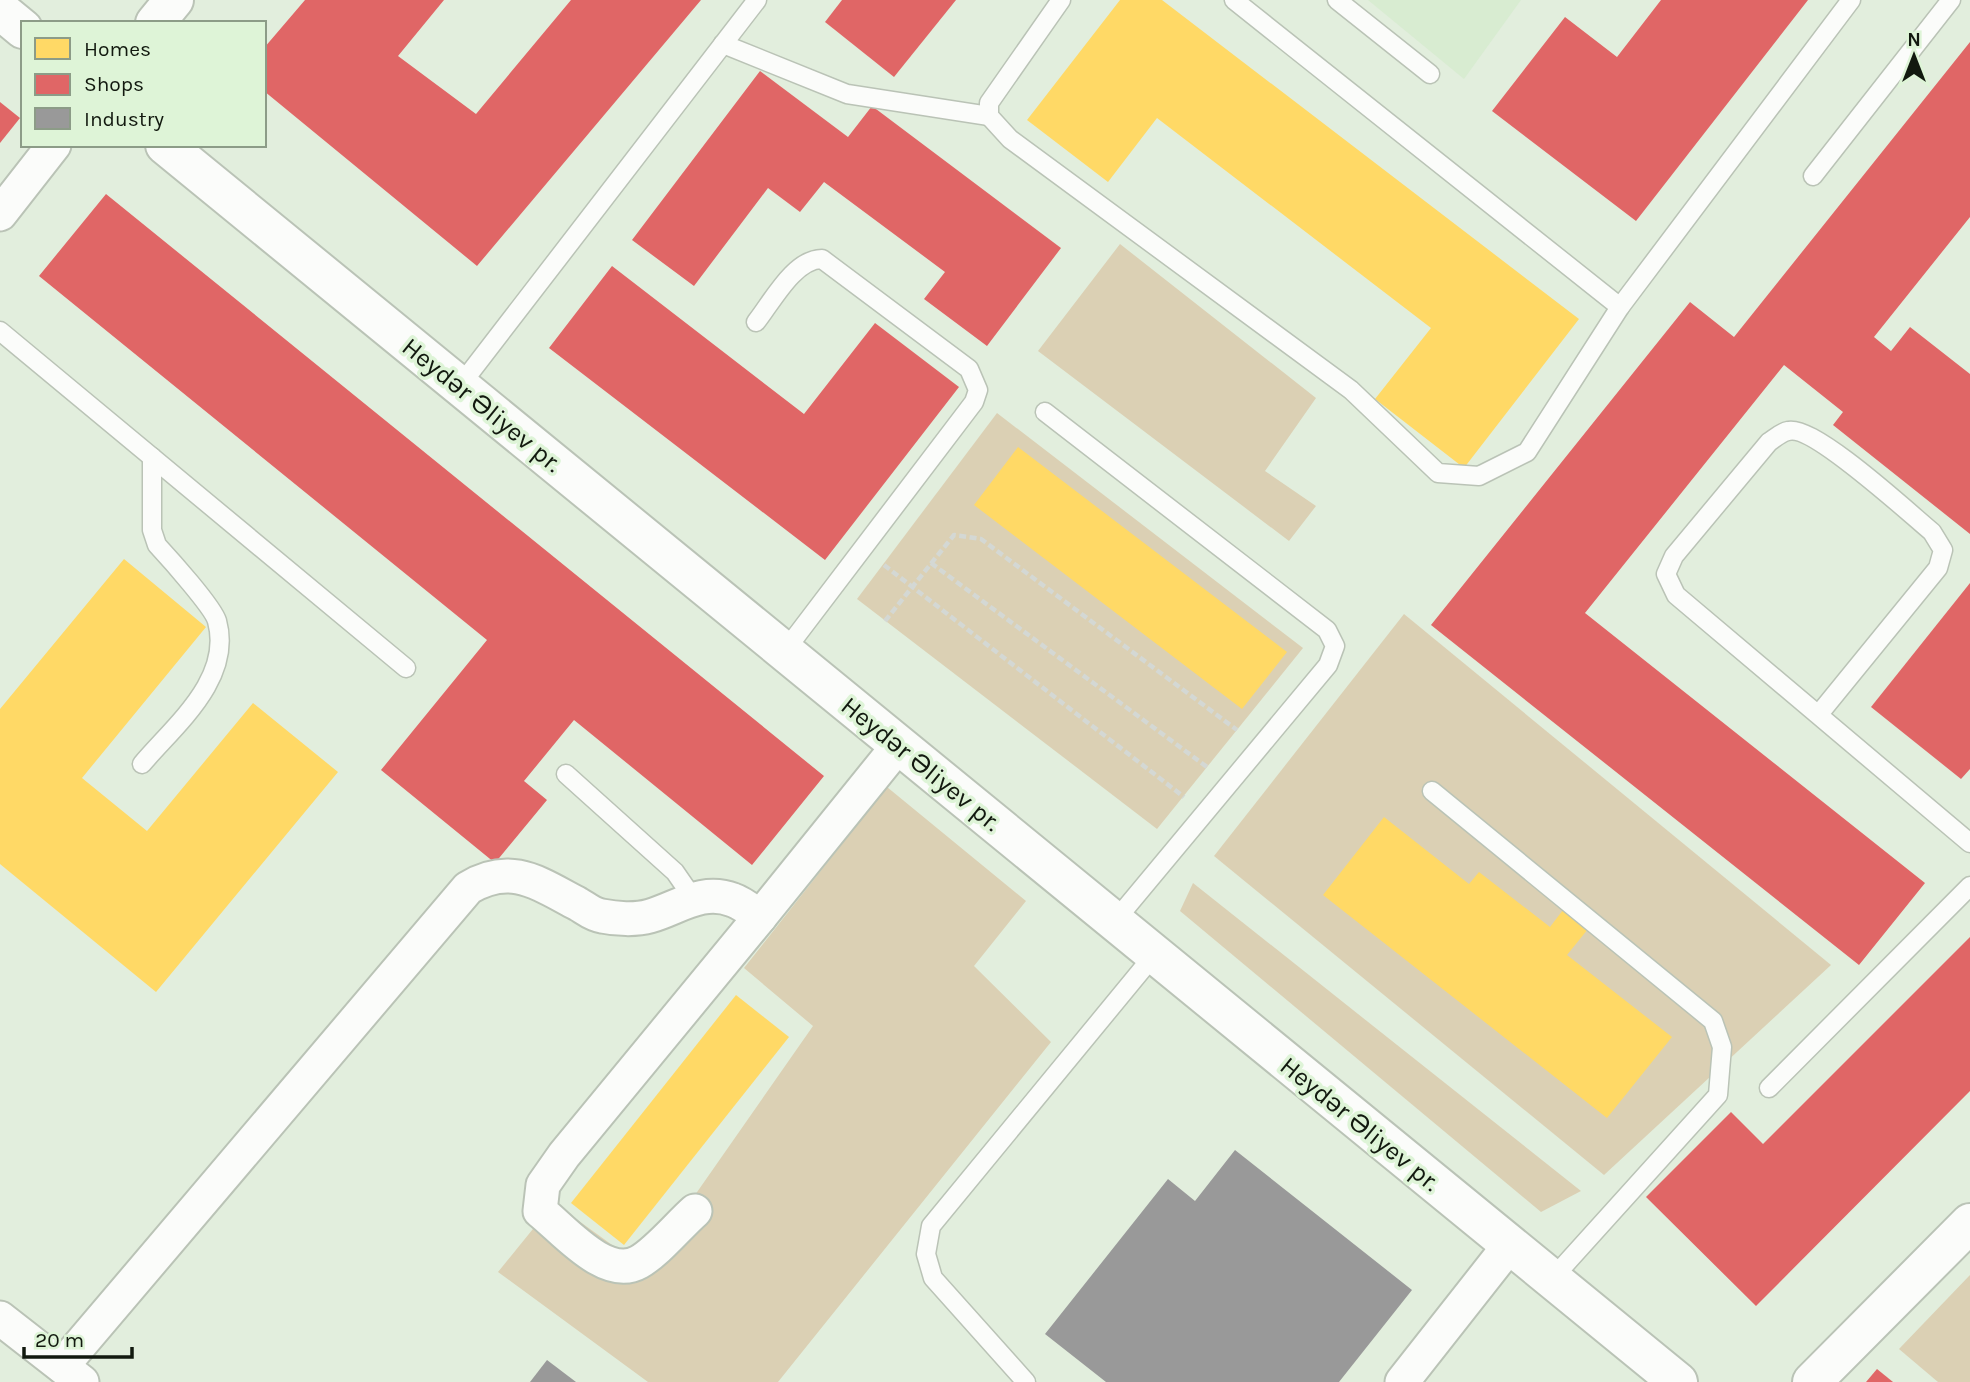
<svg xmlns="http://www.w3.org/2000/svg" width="1970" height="1382" viewBox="0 0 1970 1382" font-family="Karla,sans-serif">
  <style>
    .built { fill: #d8ecd1 }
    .green { fill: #dbd0b4 }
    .homes { fill: #ffd966 }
    .shops { fill: #e06666 }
    .industry { fill: #999 }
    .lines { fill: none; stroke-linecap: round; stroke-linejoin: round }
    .lane-casing { stroke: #bac3b6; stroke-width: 21 }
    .street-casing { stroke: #bac3b6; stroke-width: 37 }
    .secondary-casing { stroke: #bac3b6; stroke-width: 42 }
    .path { stroke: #d4d8d4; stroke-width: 4.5; stroke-dasharray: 7 3.5; stroke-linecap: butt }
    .lane { stroke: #fbfcfa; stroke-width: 18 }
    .street { stroke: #fbfcfa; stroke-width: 33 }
    .secondary { stroke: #fbfcfa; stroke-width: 38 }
    .labels { text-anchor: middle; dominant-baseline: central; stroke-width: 7; stroke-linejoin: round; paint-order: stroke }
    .street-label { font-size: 26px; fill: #12190f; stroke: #def4d7 }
  </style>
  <rect width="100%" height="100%" fill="#e2eedd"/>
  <path class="built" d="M1368 0H1521L1464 79Z"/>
  <g class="green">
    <path d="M1120 244 1316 398 1265 471 1316 506 1289 541 1038 351Z"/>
    <path d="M997 413 1303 648 1157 829 857 599Z"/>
    <path d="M1404 614 1831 965 1604 1175 1214 856Z"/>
    <path d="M887 787 1026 901 974 966 1051 1042 778 1382H648L498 1272 554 1203 644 1268 813 1026 744 968Z"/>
    <path d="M1193 883 1581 1191 1541 1212 1180 911Z"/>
    <path d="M1970 1275V1382H1938L1899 1349Z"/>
  </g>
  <g class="homes">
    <path d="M1120 0H1162L1579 319 1464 468 1375 399 1431 328 1157 118 1108 182 1027 120Z"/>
    <path d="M1018 447 1287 652 1242 709 974 505Z"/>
    <path d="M124 559 206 627 82 778 147 831 253 703 338 772 156 992 0 864V709Z"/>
    <path d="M1384 817 1469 884 1479 872 1550 927 1563 910 1588 929 1567 955 1672 1037 1607 1118 1323 895Z"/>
    <path d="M736 995 789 1037 624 1245 571 1203Z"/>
  </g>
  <g class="shops">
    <path d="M305 0H444L398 56 476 114 571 0H701L477 266 264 91V48Z"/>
    <path d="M842 0H956L894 77 825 22Z"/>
    <path d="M1661 0H1808L1636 221 1492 111 1565 17 1617 57Z"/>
    <path d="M1970 42V217L1874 337 1891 351 1910 327 1970 374V534L1833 425 1843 412 1784 365 1585 613 1925 883 1859 965 1431 625 1690 302 1734 337Z"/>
    <path d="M760 71 848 137 872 106 1061 248 987 346 924 299 945 272 824 182 800 212 768 188 694 286 632 240Z"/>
    <path d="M0 102 20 118 0 143Z"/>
    <path d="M106 194 824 776 752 865 574 720 524 781 547 800 495 863 381 770 487 640 39 276Z"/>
    <path d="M612 266 804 414 875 323 959 387 825 560 549 348Z"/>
    <path d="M1970 583V769L1961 779 1871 707Z"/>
    <path d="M1970 937V1091L1756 1306 1646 1197 1731 1112 1763 1144Z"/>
    <path d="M1877 1369 1893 1382H1866Z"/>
  </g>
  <g class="industry">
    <path d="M1235 1150 1412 1290 1339 1382H1106L1045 1334 1168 1179 1195 1201Z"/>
    <path d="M547 1360 576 1382H530Z"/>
  </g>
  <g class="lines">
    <defs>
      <g id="lane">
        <path d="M1061 0 989 103V116L1010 139 1351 390 1438 473 1479 476 1527 452 1620 307 1851 0"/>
        <path d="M1234 0 1620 307"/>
        <path d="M1337 0 1430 74"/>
        <path d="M723 44 847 94 989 116"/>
        <path d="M1813 176 1951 0"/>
        <path d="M756 322C772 302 794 259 822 259L969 369 978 390 974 402 784 652"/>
        <path d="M0 331 406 668"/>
        <path d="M459 387 757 0"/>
        <path d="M1045 412 1327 630 1335 646 1328 665 1114 922"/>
        <path d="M1819 714 1938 568 1943 550 1932 532C1909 513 1813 424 1788 431 1782 432 1775 438 1769 442L1674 556 1666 574 1676 595 1970 843"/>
        <path d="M142 764C175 725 233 679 217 621 213 607 169 558 157 545L152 530V457"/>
        <path d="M566 774 675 872 693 898"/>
        <path d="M1432 791 1713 1021 1722 1047 1718 1095 1551 1280"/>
        <path d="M1769 1088 1970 886"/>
        <path d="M1026 1382 933 1278 926 1254 931 1226 1154 955"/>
      </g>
      <g id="street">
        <path d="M0 214 54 145"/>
        <path d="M695 1211C679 1225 657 1252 639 1262 606 1281 564 1230 540 1211L543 1185 564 1155 760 917"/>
        <path d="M0 1318 82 1382"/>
        <path d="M62 1366 468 888C511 862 538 883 578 904 585 908 593 915 602 916 616 919 636 920 650 916 678 908 702 888 733 900 742 903 752 911 760 917L898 746"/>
        <path d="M1402 1382 1509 1246"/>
      </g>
      <g id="secondary">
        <path d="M0 10 23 29"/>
        <path d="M155 23 174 0"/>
        <path d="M165 145 1678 1382"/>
        <path d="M1812 1382 1970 1223"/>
      </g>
    </defs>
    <use href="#lane" class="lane-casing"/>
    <use href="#street" class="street-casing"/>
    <use href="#secondary" class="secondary-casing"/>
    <g class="path">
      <path d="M931 563 1207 767"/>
      <path d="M884 565 1184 797"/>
      <path d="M885 621 954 535 981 539 1237 730"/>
    </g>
    <use href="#lane" class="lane"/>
    <use href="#street" class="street"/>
    <use href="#secondary" class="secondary"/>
  </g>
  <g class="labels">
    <g class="street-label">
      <text transform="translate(482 405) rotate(39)">Heydər Əliyev pr.</text>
      <text transform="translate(921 764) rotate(39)">Heydər Əliyev pr.</text>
      <text transform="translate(1360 1124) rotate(39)">Heydər Əliyev pr.</text>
    </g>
  </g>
  <rect x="21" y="21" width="245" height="126" fill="#def4d7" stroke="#8c9c87" stroke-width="2"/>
  <rect x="35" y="38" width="35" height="21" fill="#ffd966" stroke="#8c9c87" stroke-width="2"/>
  <text x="84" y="56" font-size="21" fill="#12190f">Homes</text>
  <rect x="35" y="74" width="35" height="21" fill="#e06666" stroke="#8c9c87" stroke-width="2"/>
  <text x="84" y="91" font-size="21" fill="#12190f">Shops</text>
  <rect x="35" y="108" width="35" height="21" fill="#999999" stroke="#8c9c87" stroke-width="2"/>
  <text x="84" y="126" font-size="21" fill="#12190f">Industry</text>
  <g transform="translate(1914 56)" stroke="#def4d7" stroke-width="5" paint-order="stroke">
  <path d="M0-5L12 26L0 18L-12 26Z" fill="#12190f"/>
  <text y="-10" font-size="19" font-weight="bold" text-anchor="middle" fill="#12190f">N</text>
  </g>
  <path d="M24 1347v10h108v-10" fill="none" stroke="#12190f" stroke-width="3.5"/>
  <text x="35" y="1347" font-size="21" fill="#12190f" stroke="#def4d7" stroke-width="5" paint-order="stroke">20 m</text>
</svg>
